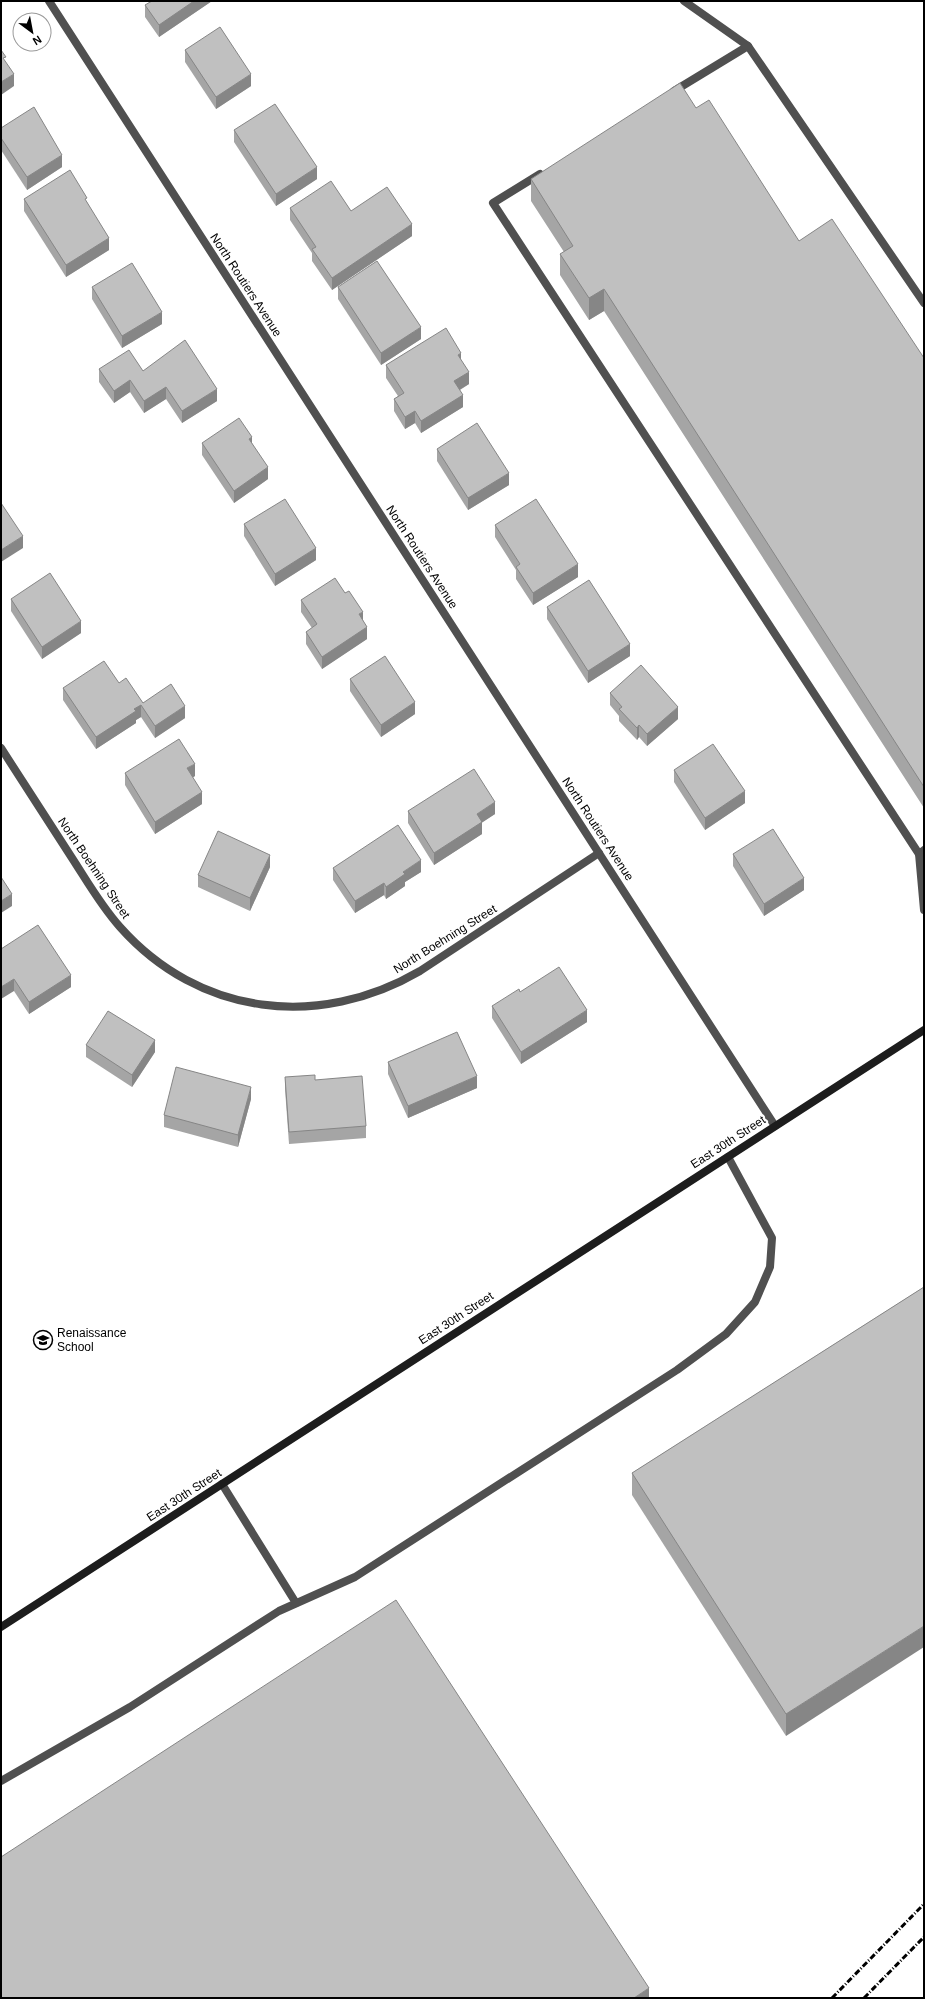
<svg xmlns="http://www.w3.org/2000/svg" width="925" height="1999" viewBox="0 0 925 1999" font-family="Arial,sans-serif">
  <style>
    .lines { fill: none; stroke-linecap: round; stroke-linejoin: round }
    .service { stroke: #505050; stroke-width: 8 }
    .minor { stroke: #505050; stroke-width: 8 }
    .secondary { stroke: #1d1d1d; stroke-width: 8 }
    .rail { stroke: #000; stroke-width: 3; stroke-dasharray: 6 2 1 2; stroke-linecap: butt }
    .wall { fill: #a5a5a5 }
    .shaded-wall { fill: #868686 }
    .building { fill: #c0c0c0; stroke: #868686 }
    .labels { text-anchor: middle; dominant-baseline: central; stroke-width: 4; stroke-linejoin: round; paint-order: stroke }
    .street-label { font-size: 12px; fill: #000; stroke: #fff }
    .poi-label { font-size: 12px; fill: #000; stroke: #fff; text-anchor: start }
  </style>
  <rect width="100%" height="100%" fill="#fff"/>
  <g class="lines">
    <g class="service">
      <path d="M684 1 748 46"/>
      <path d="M674 91 748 46 924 303"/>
      <path d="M540 174 493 203 919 854 924 850"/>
      <path d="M919 854 924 910"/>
      <path d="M222 1484 296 1603"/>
      <path d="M1 1781 130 1707 279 1611 355 1577 677 1370 726 1334 755 1302 770 1267 772 1238 728 1157"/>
    </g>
    <g class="minor">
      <path d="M49 1 775 1126"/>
      <path d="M1 748C25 785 48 821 72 858 87 881 101 906 120 927 199 1016 319 1030 420 971L599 853"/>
    </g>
    <path class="secondary" d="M1 1627 924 1030"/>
    <g class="rail">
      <path d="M832 1998 924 1904"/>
      <path d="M864 1998 924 1937"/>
    </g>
  </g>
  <g class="wall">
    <path d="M148 1H212L159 37 145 17V5L149 3Z"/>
    <path d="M185 50 251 86 216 109 185 62Z"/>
    <path d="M696 108 799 241 924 358V808L604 311 589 320 560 275V254L564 252 531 201V179Z"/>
    <path d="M1 128 62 167 27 190 1 150Z"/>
    <path d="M234 130 317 179 276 206 234 142Z"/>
    <path d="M24 199 87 202 109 250 66 277 24 211Z"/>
    <path d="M290 208 351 211 412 236 332 290 312 261V253L290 220Z"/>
    <path d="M92 287 162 324 122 348 92 299Z"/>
    <path d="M338 287 421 339 381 365 338 299Z"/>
    <path d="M461 360 469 384 460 390 463 407 421 433 415 423 405 429 394 411V399L398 396 386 378V365Z"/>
    <path d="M99 369 143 371 217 401 182 423 166 399 144 413 130 392 114 403 99 382Z"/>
    <path d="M202 443H252L268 479 234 503 202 455Z"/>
    <path d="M437 449 509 485 468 510 437 461Z"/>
    <path d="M244 524 316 560 275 586 244 536Z"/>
    <path d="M495 525 578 577 533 605 516 579V570L495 537Z"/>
    <path d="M11 599 81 633 42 659 11 611Z"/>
    <path d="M301 600 363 620 367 639 322 669 306 644V632L312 628 301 612Z"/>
    <path d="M547 607 630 656 588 683 547 619Z"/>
    <path d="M350 679 415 714 381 737 350 691Z"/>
    <path d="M119 683 143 703 185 718 155 738 141 717 136 720V723L96 749 63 700V688Z"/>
    <path d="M610 693 678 719 647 746 639 737 637 740 619 721V716L610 705Z"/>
    <path d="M674 770 745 803 705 830 674 782Z"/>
    <path d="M125 773 195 776 193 777 202 804 155 834 125 785Z"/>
    <path d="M408 811 495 814 482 822V834L434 865 408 823Z"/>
    <path d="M733 854 804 890 764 916 733 866Z"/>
    <path d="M270 867 250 911 198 887V875Z"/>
    <path d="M333 868 421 872 405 882V886L386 899 384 895 355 913 333 880Z"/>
    <path d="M1 949 71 987 29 1014 14 991Z"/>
    <path d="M520 992 587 1022 521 1064 492 1018V1006Z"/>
    <path d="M86 1045 155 1052 132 1087 86 1057Z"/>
    <path d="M388 1062 477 1088 408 1118 388 1074Z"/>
    <path d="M285 1077 315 1080 366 1126V1138L289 1144 285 1089Z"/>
    <path d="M251 1099 238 1147 164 1127V1115Z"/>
    <path d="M924 1287 786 1736 632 1495V1473Z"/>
  </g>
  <g class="shaded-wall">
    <path d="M194 1H212L159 37V25Z"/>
    <path d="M14 74V86L1 95V82Z"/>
    <path d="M251 74V86L216 109V97Z"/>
    <path d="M62 155V167L27 190V177Z"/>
    <path d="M317 167V179L276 206V194Z"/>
    <path d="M412 224V236L332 290V278Z"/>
    <path d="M109 238V250L66 277V265Z"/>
    <path d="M604 289V311L589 320V298Z"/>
    <path d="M162 312V324L122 348V336Z"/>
    <path d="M421 327V339L381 365V353Z"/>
    <path d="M461 353V365L458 355Z"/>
    <path d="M469 372V384L454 393V381Z"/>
    <path d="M130 380V392L114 403V391Z"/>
    <path d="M166 387V399L144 413V401Z"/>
    <path d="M217 389V401L182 423V411Z"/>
    <path d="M463 395V407L421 433V421Z"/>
    <path d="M415 411V423L405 429V417Z"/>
    <path d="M252 437V449L249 439Z"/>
    <path d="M268 467V479L234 503V491Z"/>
    <path d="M509 473V485L468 510V498Z"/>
    <path d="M23 536V548L1 562V550Z"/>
    <path d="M316 548V560L275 586V574Z"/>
    <path d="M578 564V577L533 605V593Z"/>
    <path d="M363 612V624L359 614Z"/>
    <path d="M81 621V633L42 659V647Z"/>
    <path d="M367 627V639L322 669V657Z"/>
    <path d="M630 644V656L588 683V671Z"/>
    <path d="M415 702V714L381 737V725Z"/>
    <path d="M141 705V717L136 720V723L96 749V737L134 709Z"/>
    <path d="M185 706V718L155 738V726Z"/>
    <path d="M678 707V719L647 746V734Z"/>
    <path d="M639 725V737L637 740V728Z"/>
    <path d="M195 764V776L187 781V768Z"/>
    <path d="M745 791V803L705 830V818Z"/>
    <path d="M202 792V804L155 834V822Z"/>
    <path d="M495 802V814L477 826V814Z"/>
    <path d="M482 822V834L434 865V853Z"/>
    <path d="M270 855V867L250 911V898Z"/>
    <path d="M421 860V872L405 882V886L386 899V887L403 872Z"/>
    <path d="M804 878V890L764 916V904Z"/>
    <path d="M384 883V895L355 913V901Z"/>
    <path d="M12 894V906L1 913V901Z"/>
    <path d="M71 975V987L29 1014V1002Z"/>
    <path d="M14 979V991L1 999V987Z"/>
    <path d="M587 1010V1022L521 1064V1052Z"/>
    <path d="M155 1040V1052L132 1087V1075Z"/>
    <path d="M477 1076V1088L408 1118V1106Z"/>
    <path d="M251 1087V1099L238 1147V1135Z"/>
    <path d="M924 1626V1647L786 1736V1714Z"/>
    <path d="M649 1988V1998H634Z"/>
  </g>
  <g class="building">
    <path d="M152 1H194L159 25 145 5Z"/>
    <path d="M220 27 251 74 216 97 185 50Z"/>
    <path d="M1 50 6 57 3 58 14 74 1 82Z"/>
    <path d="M680 83 696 108 709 100 799 241 832 219 924 358V787L604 289 589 298 560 254 573 246 531 179Z"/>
    <path d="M275 104 317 167 276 194 234 130Z"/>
    <path d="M34 107 62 155 27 177 1 138V128Z"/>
    <path d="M70 170 87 198 85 199 109 238 66 265 24 199Z"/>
    <path d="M331 181 351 211 387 187 412 224 332 278 312 249 316 247 290 208Z"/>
    <path d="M377 261 421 327 381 353 338 287Z"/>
    <path d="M132 263 162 312 122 336 92 287Z"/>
    <path d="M446 328 461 353 458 355 469 372 454 381 463 395 421 421 415 411 405 417 394 399 404 393 386 365Z"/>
    <path d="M185 340 217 389 182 411 166 387 144 401 130 380 114 391 99 369 129 350 143 371Z"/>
    <path d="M239 418 252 437 249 439 268 467 234 491 202 443Z"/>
    <path d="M477 423 509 473 468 498 437 449Z"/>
    <path d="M285 499 316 548 275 574 244 524Z"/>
    <path d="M536 499 578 564 533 593 516 567 520 564 495 525Z"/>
    <path d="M1 503 23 536 1 550Z"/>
    <path d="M50 573 81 621 42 647 11 599Z"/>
    <path d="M335 578 345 593 349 591 363 612 359 614 367 627 322 657 306 632 317 624 301 600Z"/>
    <path d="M589 580 630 644 588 671 547 607Z"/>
    <path d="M385 656 415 702 381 725 350 679Z"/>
    <path d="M104 661 119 683 126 678 143 703 171 684 185 706 155 726 141 705 134 709 136 711 96 737 63 688Z"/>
    <path d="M641 665 678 707 647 734 639 725 637 728 619 709 622 707 610 693Z"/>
    <path d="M179 739 195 764 187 768 202 792 155 822 125 773Z"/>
    <path d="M713 744 745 791 705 818 674 770Z"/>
    <path d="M474 769 495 802 477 814 482 822 434 853 408 811Z"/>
    <path d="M398 825 421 860 403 872 405 874 386 887 384 883 355 901 333 868Z"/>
    <path d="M773 829 804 878 764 904 733 854Z"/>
    <path d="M218 831 270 855 250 898 198 875Z"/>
    <path d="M1 877 12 894 1 901Z"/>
    <path d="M38 925 71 975 29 1002 14 979 1 987V949Z"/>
    <path d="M559 967 587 1010 521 1052 492 1006 519 989 520 992Z"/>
    <path d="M108 1011 155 1040 132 1075 86 1045Z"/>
    <path d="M457 1032 477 1076 408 1106 388 1062Z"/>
    <path d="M176 1067 251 1087 238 1135 164 1115Z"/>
    <path d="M315 1075V1080L362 1076 366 1126 289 1132 285 1077Z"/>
    <path d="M924 1287V1626L786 1714 632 1473Z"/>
    <path d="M396 1600 649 1988 634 1998H1V1857Z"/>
  </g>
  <defs>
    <symbol id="school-ring" viewBox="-11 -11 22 22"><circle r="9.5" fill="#fff" stroke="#000" stroke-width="1.5"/><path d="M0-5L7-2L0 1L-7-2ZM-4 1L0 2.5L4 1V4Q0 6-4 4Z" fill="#000"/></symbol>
  </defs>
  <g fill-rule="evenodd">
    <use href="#school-ring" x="32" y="1329" width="22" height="22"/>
  </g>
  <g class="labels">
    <g class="street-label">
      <text transform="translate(246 285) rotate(57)">North Routiers Avenue</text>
      <text transform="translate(422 557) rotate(57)">North Routiers Avenue</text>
      <text transform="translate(598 829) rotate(57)">North Routiers Avenue</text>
      <text transform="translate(94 868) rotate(56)">North Boehning Street</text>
      <text transform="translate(445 939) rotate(-32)">North Boehning Street</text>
      <text transform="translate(728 1142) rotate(-33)">East 30th Street</text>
      <text transform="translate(456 1318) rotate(-33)">East 30th Street</text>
      <text transform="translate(184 1495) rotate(-33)">East 30th Street</text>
    </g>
    <g class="poi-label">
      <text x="57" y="1333">Renaissance<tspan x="57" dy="14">School</tspan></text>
    </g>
  </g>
  <rect width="925" height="1999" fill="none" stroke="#000000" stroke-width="4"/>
  <g transform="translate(32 32) rotate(148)"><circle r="19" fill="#ffffff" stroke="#999999"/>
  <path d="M0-3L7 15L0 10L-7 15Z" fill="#000000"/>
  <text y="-6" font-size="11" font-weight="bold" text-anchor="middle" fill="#000000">N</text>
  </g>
</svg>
